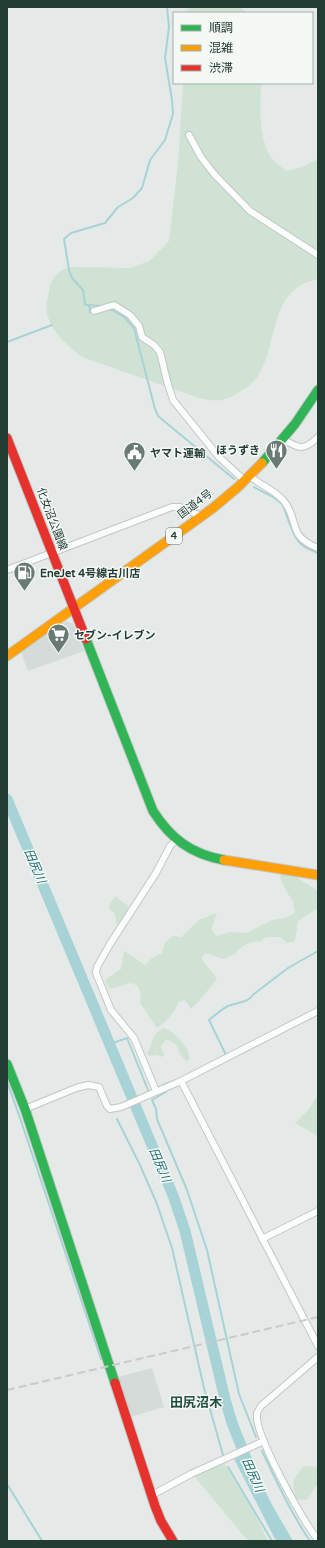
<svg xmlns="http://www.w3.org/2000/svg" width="325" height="1548" viewBox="0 0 325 1548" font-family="'Varela Round','Noto Sans JP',sans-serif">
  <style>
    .built { fill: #d4dbd8 }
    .green { fill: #cfe2d4 }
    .water { fill: #a8d3d6 }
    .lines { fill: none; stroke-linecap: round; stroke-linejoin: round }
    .stream { stroke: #a8d3d6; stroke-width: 2 }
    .river { stroke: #a8d3d6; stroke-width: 11 }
    .street-casing { stroke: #c2c7c5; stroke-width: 8 }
    .fast-casing { stroke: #c1c7c5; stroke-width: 11 }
    .slow-casing { stroke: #c1c7c5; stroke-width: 11 }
    .jam-casing { stroke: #c1c7c5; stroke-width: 11 }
    .street { stroke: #fbfcfc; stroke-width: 6 }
    .fast { stroke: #30b455; stroke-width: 9 }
    .slow { stroke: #ff9f0a; stroke-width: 9 }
    .jam { stroke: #e5322d; stroke-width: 9 }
    .rail { stroke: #c7cbc9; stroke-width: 2; stroke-dasharray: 8 4; stroke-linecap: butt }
    .labels { text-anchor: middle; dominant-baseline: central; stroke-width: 3; stroke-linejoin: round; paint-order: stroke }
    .shield { fill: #f4f9f6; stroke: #62756e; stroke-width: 1 }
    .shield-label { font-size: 10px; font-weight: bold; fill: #243d34 }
    .poi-label { font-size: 11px; font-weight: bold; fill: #243d34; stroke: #f4f9f6; text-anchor: start }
    .street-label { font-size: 11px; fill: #243d34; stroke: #f4f9f6 }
    .water-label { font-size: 12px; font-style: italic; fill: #216e76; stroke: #f4f9f6 }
    .quarter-label { font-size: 13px; font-weight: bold; fill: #214e40; stroke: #f4f9f6 }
  </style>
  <rect width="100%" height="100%" fill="#e5eae8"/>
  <g class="built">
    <path d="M66 621 73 624 84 651 28 671 21 652Z"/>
    <path d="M152 1368 164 1407 130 1417 118 1377Z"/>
  </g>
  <g class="green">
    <path d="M189 7H240L247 13H186Z"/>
    <path d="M183 83H261C260 106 258 143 274 161 278 165 283 168 287 171L302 167 318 159V279C269 289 279 340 259 374 255 382 246 388 239 392 222 403 215 402 196 397L82 357C67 345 51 332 47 313 45 307 48 298 49 291 50 279 58 270 70 267L131 268 149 261 169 241 178 164Z"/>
    <path d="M280 873 293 875 318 891V908L298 921 295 941 287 943 280 937H266L261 941 248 943 239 949 235 954 223 959 206 953 201 957C205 965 212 971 217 979L199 1001 191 1009 185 1000 179 1002C173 1014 168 1020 157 1028L140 1003 141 996 138 986 131 983 109 989 105 980 121 969 124 951 145 965 152 958 162 953 165 942 173 936 181 937 199 920 217 913 211 929 216 936 231 932 247 933 272 920 285 918 295 913C294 909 294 904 292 900 287 891 280 884 280 873Z"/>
    <path d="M115 896 128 906V910L118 924 115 922 116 917 114 912 110 911 109 906Z"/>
    <path d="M163 1028C174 1030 191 1048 189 1060L186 1061 179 1052V1050L175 1044 167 1039 161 1046 164 1055 161 1057 157 1055 150 1056 147 1054C154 1042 150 1036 163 1028Z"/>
    <path d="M318 1096V1136L295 1123 310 1108 314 1100Z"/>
    <path d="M224 1463 253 1511 268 1541H248L194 1476Z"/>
    <path d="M304 1466 318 1467V1487L316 1486 307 1500 296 1499C291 1482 293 1479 304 1466Z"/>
  </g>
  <path class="water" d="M247 1453 271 1503 293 1541H276L234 1459Z"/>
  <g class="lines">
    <g class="stream">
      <path d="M89 305 90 312"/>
      <path d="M102 306 86 305 85 304 83 290 72 278 69 270 64 239 71 233 105 223 118 207 133 198 142 188 150 160 165 140 173 114 172 100 165 58 169 27 167 7"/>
      <path d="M108 308 124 317 134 328 155 409 158 416 234 479"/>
      <path d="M7 342 52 325"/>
      <path d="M254 487C262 492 274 496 281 503 284 507 286 512 287 517 295 537 296 546 318 553"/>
      <path d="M110 1044 127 1038 148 1090"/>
      <path d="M225 1056 226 1055 209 1020C215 1015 222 1009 228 1006 238 1002 248 1003 254 994L288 968 318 951"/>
      <path d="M7 1082 19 1115 101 1359"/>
      <path d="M163 1085 174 1081"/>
      <path d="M166 1090V1092L152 1100 156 1109 157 1119 187 1190 207 1250 239 1394 256 1437"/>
      <path d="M117 1119 140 1165 157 1204 172 1248 204 1388 223 1455"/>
      <path d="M262 1451C277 1482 291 1513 310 1541"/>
      <path d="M228 1467 272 1541"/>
      <path d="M7 1484 42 1541"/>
    </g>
    <path class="river" d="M7 799 174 1198 185 1231 225 1399 232 1423 250 1468"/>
    <defs>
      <g id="street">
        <path d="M189 135 201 157 214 174 250 211 318 255"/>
        <path d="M94 311 114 305 130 315 139 326 142 337 154 345 160 352 167 381 173 400 219 457 245 481"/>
        <path d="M283 439C299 449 304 451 318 437"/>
        <path d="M250 476C260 485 274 490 283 500 300 519 286 536 318 548"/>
        <path d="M7 570 172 507H180L201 516"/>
        <path d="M181 1081 318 1346"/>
        <path d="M156 1091 134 1038 111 1010 96 973 97 967 110 944 156 873 170 846 176 840"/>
        <path d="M25 1109 76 1088 88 1085 99 1087 107 1106 110 1109 121 1107 181 1081 318 1011"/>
        <path d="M262 1239 318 1211"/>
        <path d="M318 1357 261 1406C260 1408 257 1412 257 1414 254 1435 304 1522 318 1540"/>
        <path d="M152 1495 191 1474 264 1441"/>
      </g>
      <g id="fast">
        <path d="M262 463 295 424 318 390"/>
        <path d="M86 639 153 811C171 839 191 854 224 860"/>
        <path d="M7 1064 25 1109 115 1383"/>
      </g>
      <g id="slow">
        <path d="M7 656 213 508 238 487 262 463"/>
        <path d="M224 860 318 875"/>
      </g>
      <g id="jam">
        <path d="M7 438 86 639"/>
        <path d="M115 1383 155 1506 161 1521 173 1541"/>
      </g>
    </defs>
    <use href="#street" class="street-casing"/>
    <use href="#fast" class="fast-casing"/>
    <use href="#slow" class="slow-casing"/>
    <use href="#jam" class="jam-casing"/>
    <use href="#street" class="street"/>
    <use href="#fast" class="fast"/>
    <use href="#slow" class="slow"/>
    <use href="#jam" class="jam"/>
    <path class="rail" d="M7 1390 318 1317"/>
  </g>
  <defs>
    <symbol id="restaurant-pin" viewBox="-11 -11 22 30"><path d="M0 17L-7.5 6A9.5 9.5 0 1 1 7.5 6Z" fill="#687a73" stroke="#f4f9f6"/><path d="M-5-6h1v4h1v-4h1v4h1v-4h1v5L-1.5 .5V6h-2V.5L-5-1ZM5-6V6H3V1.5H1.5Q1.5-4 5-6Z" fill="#fff"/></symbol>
    <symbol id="civic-pin" viewBox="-11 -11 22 30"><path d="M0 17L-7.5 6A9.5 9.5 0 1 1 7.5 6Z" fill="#687a73" stroke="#f4f9f6"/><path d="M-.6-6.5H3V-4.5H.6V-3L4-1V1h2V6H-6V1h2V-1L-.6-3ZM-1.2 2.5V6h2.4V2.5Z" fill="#fff"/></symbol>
    <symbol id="fuel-pin" viewBox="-11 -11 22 30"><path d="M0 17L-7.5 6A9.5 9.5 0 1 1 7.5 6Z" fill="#687a73" stroke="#f4f9f6"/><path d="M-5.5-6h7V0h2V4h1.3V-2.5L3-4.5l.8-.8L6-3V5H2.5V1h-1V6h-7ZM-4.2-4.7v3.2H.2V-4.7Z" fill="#fff"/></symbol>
    <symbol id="supermarket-pin" viewBox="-11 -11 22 30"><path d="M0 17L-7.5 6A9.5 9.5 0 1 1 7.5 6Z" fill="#687a73" stroke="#f4f9f6"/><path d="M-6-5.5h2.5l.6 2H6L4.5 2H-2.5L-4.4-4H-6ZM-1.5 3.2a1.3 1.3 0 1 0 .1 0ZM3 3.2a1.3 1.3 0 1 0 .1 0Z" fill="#fff"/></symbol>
  </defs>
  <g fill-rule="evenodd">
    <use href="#restaurant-pin" x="264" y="438" width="25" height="34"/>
    <use href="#civic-pin" x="122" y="440" width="25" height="34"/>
    <use href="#fuel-pin" x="12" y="560" width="25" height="34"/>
    <use href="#supermarket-pin" x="46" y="622" width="25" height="34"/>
  </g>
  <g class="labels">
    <rect class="shield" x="166" y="528" width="16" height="16" rx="3"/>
    <g class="shield-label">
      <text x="174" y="536">4</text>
    </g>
    <g class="poi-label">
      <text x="260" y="450" text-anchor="end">ほうずき</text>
      <text x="150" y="453">ヤマト運輸</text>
      <text x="40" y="573">EneJet 4号線古川店</text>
      <text x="74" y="635">セブン-イレブン</text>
    </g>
    <g class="street-label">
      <text transform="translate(195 504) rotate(-37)">国道4号</text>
      <text transform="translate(52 519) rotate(69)">化女沼公園線</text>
    </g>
    <g class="water-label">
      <text transform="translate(35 866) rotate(67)">田尻川</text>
      <text transform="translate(160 1165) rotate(67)">田尻川</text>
      <text transform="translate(253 1475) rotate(66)">田尻川</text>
    </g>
    <g class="quarter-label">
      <text x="196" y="1403">田尻沼木</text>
    </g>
  </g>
  <rect width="325" height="1548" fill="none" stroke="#243d34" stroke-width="16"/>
  <rect x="173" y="12" width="140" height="72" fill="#f4f9f6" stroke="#a1aea8"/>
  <rect x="181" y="25" width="20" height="6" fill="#30b455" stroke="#a1aea8"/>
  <text x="209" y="32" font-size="12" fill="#243d34">順調</text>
  <rect x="181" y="45" width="20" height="6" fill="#ff9f0a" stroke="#a1aea8"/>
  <text x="209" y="52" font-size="12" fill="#243d34">混雑</text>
  <rect x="181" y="65" width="20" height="6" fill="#e5322d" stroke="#a1aea8"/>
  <text x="209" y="72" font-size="12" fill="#243d34">渋滞</text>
</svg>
